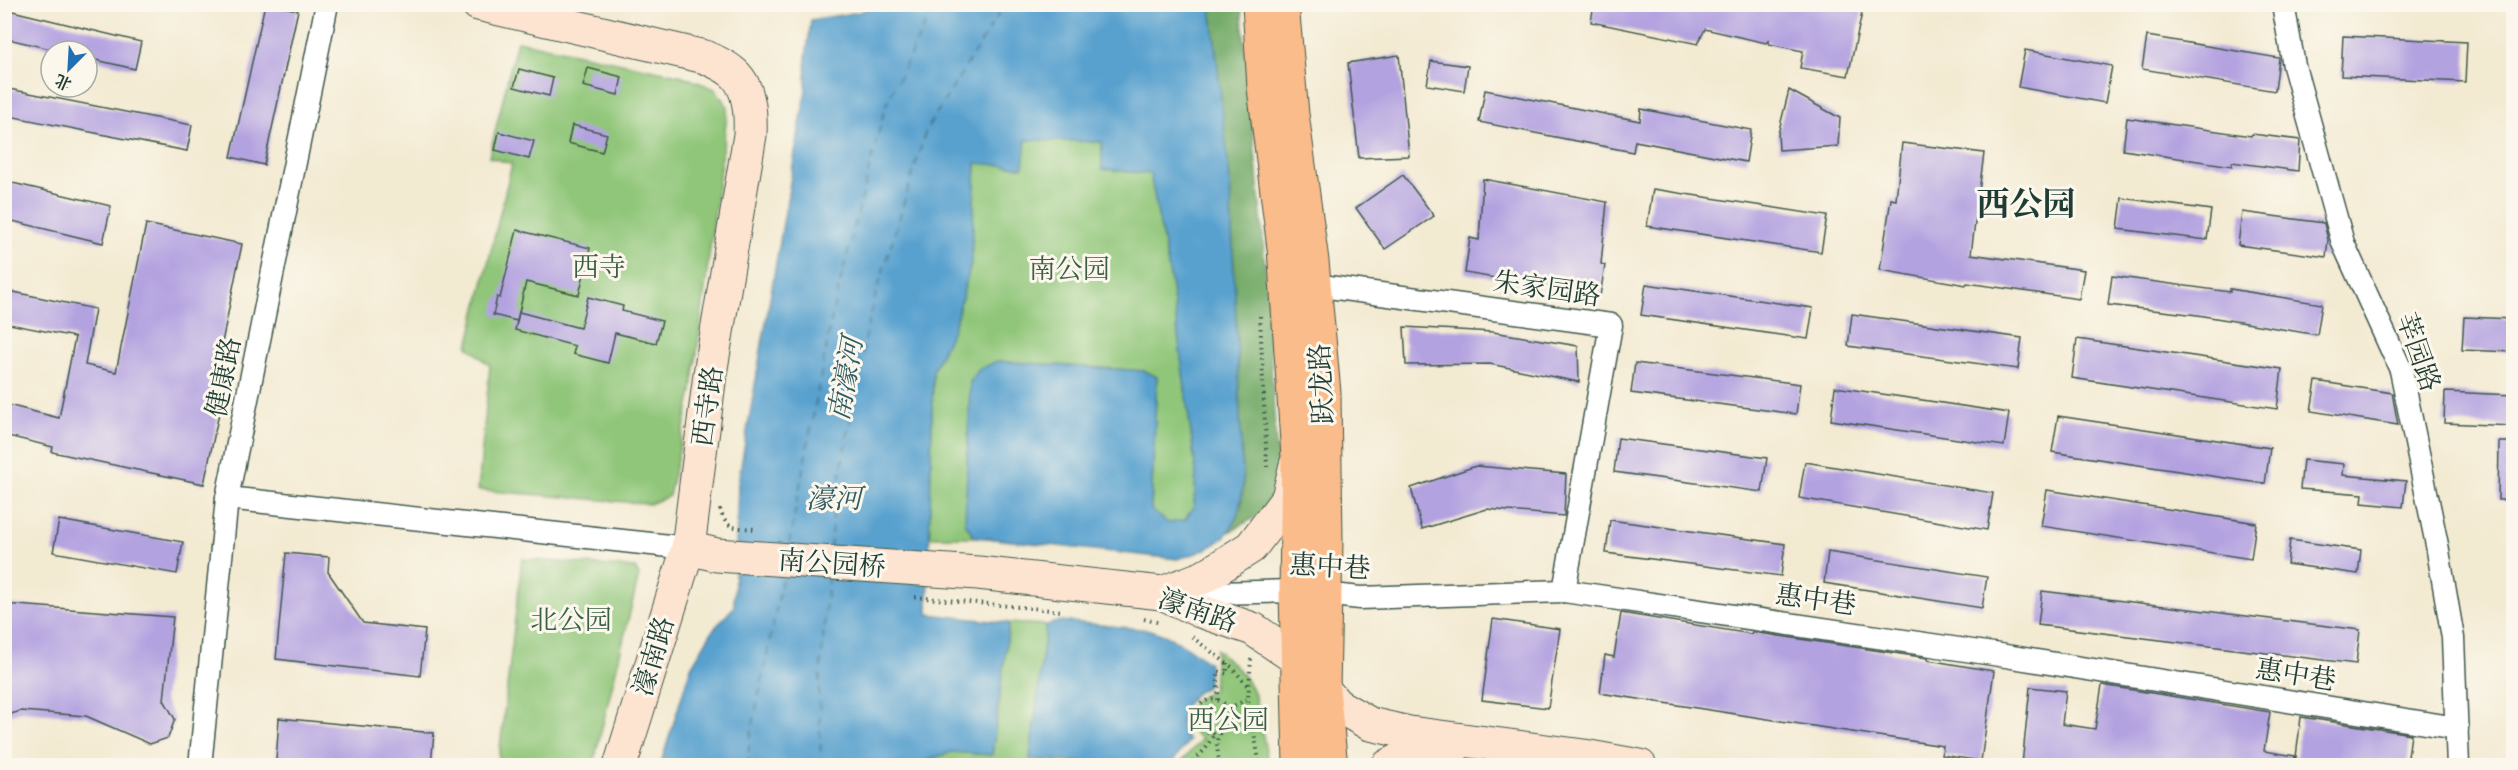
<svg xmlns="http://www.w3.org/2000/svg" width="2518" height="770" viewBox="0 0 2518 770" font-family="'EB Garamond','Noto Serif SC',serif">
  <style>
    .green { fill: #90c679; stroke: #588256; stroke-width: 1.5 }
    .forest { fill: #74ab69; stroke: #4a744e; stroke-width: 1.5 }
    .water { fill: #59a1cf; stroke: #3c6f82; stroke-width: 1.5 }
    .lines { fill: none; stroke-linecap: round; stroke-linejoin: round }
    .ferry { stroke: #305b62; stroke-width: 1.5; stroke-dasharray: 8 6; stroke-linecap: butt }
    .building { fill: #b3a2e0 }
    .street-casing { stroke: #3f574c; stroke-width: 25 }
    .secondary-casing { stroke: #3f574c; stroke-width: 35 }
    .primary-casing { stroke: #3f574c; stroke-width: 35 }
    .path { stroke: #3f574c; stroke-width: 4; stroke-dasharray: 1.5 4.5; stroke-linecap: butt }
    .street { stroke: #fff; stroke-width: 22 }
    .secondary { stroke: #fde4d0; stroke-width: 33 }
    .primary { stroke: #f9bc8a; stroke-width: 33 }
    .labels { text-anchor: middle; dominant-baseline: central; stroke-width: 6; stroke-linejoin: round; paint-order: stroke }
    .park-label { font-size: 27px; fill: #3b5f45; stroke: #fbf7ec }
    .street-label { font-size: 27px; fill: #1f3d34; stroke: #fbf7ec }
    .water-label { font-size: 28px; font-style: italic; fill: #305b62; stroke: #fbf7ec }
    .district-label { font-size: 33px; font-weight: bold; fill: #1f3d34; stroke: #fbf7ec }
  </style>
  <rect width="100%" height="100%" fill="#fbf7ec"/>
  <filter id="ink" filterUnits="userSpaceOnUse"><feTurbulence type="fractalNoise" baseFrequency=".0167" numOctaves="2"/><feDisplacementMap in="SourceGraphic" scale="12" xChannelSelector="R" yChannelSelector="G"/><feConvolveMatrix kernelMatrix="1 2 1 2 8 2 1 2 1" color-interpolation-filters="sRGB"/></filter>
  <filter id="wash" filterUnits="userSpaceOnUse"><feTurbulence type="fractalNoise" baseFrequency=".008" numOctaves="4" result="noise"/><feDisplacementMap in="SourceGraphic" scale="24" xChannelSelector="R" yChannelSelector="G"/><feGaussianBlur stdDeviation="1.35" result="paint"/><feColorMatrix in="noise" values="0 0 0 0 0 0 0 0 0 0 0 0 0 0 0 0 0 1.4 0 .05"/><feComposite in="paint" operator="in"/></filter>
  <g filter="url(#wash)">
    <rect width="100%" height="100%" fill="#f3ead2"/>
    <g class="green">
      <path d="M517 41 683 76 715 89 728 107 692 391 669 496 650 504 478 490 490 366 468 346 512 164 489 157Z"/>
      <path d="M1026 140 1102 142V169L1150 174 1171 281 1196 472 1194 506 1185 521 1168 523 1151 510 1157 377 1145 371 997 361 965 523 975 537H929L933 370 954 327 971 264 976 163 1022 167Z"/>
      <path d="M522 559 635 568 639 575 593 765H498Z"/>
      <path d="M1009 623 1046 625 1030 759 1101 763 1103 765 922 766 924 761 952 752 992 755Z"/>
      <path d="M1216 649 1241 672 1254 692 1269 765H1178L1202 739 1191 730 1187 712 1195 700 1213 690Z"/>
    </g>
    <path class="forest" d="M1211 5H1241L1263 237 1279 491 1268 510 1229 532 1241 509 1243 485 1230 181Z"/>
    <g class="water">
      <path d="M881 4 1211 5 1230 181 1243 485C1239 532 1222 548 1177 559L975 537 965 523 970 382 978 370 997 361 1145 371 1157 377 1151 510 1168 523 1185 520 1194 506 1196 472 1171 281 1150 174 1102 169V142L1026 140 1023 167 976 163 971 264 954 327 933 371 928 614 1009 623 992 755 952 752 924 761 922 766H660L691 667 713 630 734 607 738 483 806 90V57L811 20 859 12Z"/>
      <path d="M1061 621 1151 630C1173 637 1191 648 1209 663L1208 686C1186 696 1172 720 1189 741L1170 765 1103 766 1101 763 1030 759 1046 625Z"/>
    </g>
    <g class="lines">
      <g class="ferry">
        <path d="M789 544 833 311 885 107 935 4"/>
        <path d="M830 548 833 513 870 314 926 130 1005 4"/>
        <path d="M748 766 749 744 783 575"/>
        <path d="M821 766 819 688 828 579"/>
      </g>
    </g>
    <g id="blocks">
      <g class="building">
        <path d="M265 4 298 10 264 165 231 157Z"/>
        <path d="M1594 4H1864L1848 76 1800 68 1803 51 1769 44V40L1766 43 1705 29 1698 44 1591 22Z"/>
        <path d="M4 9 141 42 135 69 87 58V51H59L4 38Z"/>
        <path d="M2147 36 2279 58 2275 91 2142 69Z"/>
        <path d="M2343 36 2467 42 2465 82 2341 76Z"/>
        <path d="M2025 50 2112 66 2105 103 2018 87Z"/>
        <path d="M1399 55 1409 156 1359 158 1348 63Z"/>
        <path d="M1431 61 1468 66 1464 91 1427 85Z"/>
        <path d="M588 68 622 77 618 95 583 86Z"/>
        <path d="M519 69 553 78 549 96 514 87Z"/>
        <path d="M4 88 192 125 187 151 4 115Z"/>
        <path d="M1485 90 1640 121 1641 109 1751 130 1746 162 1635 141 1633 152 1479 122Z"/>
        <path d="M1789 90 1840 118 1838 146 1779 150 1778 134Z"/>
        <path d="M2127 118 2251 136 2252 134 2300 140 2298 171 2232 162V166L2123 150Z"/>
        <path d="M572 125 607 134 602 152 568 143Z"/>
        <path d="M499 132 534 141 529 159 495 150Z"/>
        <path d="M1902 143 1984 153 1971 254 2084 270 2079 299 1967 283 1966 285 1880 270 1891 199 1896 200Z"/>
        <path d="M1403 175 1434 216 1385 249 1356 208Z"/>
        <path d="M1483 179 1607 202 1601 264 1605 265 1600 296 1465 273 1470 238 1479 240Z"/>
        <path d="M4 181 111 206 103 243 4 219Z"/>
        <path d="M1653 189 1827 216 1821 252 1647 226Z"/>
        <path d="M2122 198 2211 210 2207 240 2118 229Z"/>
        <path d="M2242 212 2324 223 2328 240 2326 257 2238 245Z"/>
        <path d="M146 224 242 244 212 392 223 394 204 484 52 452 53 447 4 435V404L59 418 75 337 4 323V290L95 309 85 365 116 372Z"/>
        <path d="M517 230 590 248 579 295 526 282 517 321 493 315 497 297 500 298Z"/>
        <path d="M2112 276 2230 292V289L2322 304 2317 335 2198 315 2108 305Z"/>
        <path d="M1646 284 1813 308 1808 339 1641 315Z"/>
        <path d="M588 297 623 306 622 311 662 321 656 343 615 333 608 363 573 354 575 346 515 330 519 312 580 328Z"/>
        <path d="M1852 314 2022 338 2018 369 1848 346Z"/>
        <path d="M2464 317 2514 319V352L2462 350Z"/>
        <path d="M1404 327 1493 332 1578 346 1579 382 1490 364 1406 365Z"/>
        <path d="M2077 339 2282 369 2277 409 2072 378Z"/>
        <path d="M1635 363 1800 384 1796 414 1631 393Z"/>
        <path d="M2316 381 2392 393 2398 425 2311 411Z"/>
        <path d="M1835 387 2009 413 2004 446 1831 420Z"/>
        <path d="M2445 392 2514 395V426L2444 423Z"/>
        <path d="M2058 416 2270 448 2265 484 2052 452Z"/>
        <path d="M1618 438 1767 458 1762 492 1614 472Z"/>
        <path d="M2499 442H2514V500H2498Z"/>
        <path d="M2303 460 2344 464 2343 475 2406 481 2403 507 2362 503 2363 494 2300 489Z"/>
        <path d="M1805 462 1993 493 1987 530 1799 498Z"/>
        <path d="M1476 466 1566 474 1564 516 1487 509 1422 529 1411 488Z"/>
        <path d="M2047 490 2256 523 2251 559 2041 526Z"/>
        <path d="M59 520 183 542 177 574 53 552Z"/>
        <path d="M1610 520 1785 544 1781 576 1606 553Z"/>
        <path d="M2290 540 2361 550 2358 574 2287 564Z"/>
        <path d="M1828 552 1987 577 1982 608 1824 583Z"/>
        <path d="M286 553 329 557 328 572 363 623 425 630 420 676 276 659Z"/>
        <path d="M2042 591 2360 630 2356 664 2038 625Z"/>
        <path d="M4 604 173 617 164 700 175 719 168 738 150 744 86 716 21 711 4 716Z"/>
        <path d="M1621 613 1751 634 1752 632 1928 658V660L1994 671 1981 761 1942 755 1943 746 1600 693 1605 655 1614 657Z"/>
        <path d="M1493 619 1560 629 1548 708 1482 700Z"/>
        <path d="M2102 685 2270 712 2264 751 2295 756 2294 765H2022L2030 687 2066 691 2062 724 2095 729Z"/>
        <path d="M2301 717 2411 734 2407 765H2295Z"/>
        <path d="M279 718 434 733 431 765H307L276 762Z"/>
      </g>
    </g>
  </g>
  <g filter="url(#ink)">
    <use href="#blocks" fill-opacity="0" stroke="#3f574c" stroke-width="1.5"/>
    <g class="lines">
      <defs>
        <g id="street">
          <path d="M2283 4 2294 66 2343 243 2401 370 2437 545 2453 638 2458 766"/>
          <path d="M1314 285 1611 325 1564 591"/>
          <path d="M227 498 688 548"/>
          <path d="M1174 594 1296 591 1360 598 1564 591 1993 654 2457 728"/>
          <path d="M200 766 227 498 327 4"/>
        </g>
        <g id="secondary">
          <path d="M478 4 705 57C714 61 724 65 731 71 750 85 751 114 750 135L710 374 688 548 620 766"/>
          <path d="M688 548 717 555 978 573 1162 593 1200 611 1253 629 1297 659 1337 705 1370 724 1410 733 1584 756 1640 766"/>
          <path d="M1162 593 1204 577 1251 547 1288 498 1296 465"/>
          <path d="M1388 766 1409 755 1452 750"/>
        </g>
        <g id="primary">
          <path d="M1259 4 1264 88 1284 248 1298 457 1296 591 1300 766"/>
          <path d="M1282 4 1292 114 1312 261 1324 393 1326 542 1323 690 1331 766"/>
        </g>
      </defs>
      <use href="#street" class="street-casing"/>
      <use href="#secondary" class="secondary-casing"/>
      <use href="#primary" class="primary-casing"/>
      <g class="path">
        <path d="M1260 316 1267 467"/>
        <path d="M720 509C726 531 736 527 756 529"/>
        <path d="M915 597 1062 611"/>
        <path d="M1144 619 1161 623"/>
        <path d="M1192 637 1233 668 1249 688"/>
        <path d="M1251 659 1248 699 1260 766"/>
        <path d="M1218 700V671L1227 674V663"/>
        <path d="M1229 708 1248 699"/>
        <path d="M1220 733C1207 735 1192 728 1196 713 1201 692 1232 697 1230 718 1230 726 1224 727 1220 733 1214 740 1219 757 1220 766"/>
        <path d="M1190 766 1206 748 1214 734"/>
      </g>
      <use href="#street" class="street"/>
      <use href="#secondary" class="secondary"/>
      <use href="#primary" class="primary"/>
    </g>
  </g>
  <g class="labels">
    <g class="park-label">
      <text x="599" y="266">西寺</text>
      <text x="1069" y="268">南公园</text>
      <text x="571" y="619">北公园</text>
      <text x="1228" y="719">西公园</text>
    </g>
    <g class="street-label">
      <text transform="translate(1547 288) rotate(8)">朱家园路</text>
      <text transform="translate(2419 352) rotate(71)">莘园路</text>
      <text transform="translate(223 377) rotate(-79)">健康路</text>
      <text transform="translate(1321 384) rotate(-93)">跃龙路</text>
      <text transform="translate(707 406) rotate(-82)">西寺路</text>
      <text transform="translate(832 563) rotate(4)">南公园桥</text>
      <text transform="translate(1330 566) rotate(3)">惠中巷</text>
      <text transform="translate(1816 599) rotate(8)">惠中巷</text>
      <text transform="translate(1198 610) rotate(19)">濠南路</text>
      <text transform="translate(653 656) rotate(-73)">濠南路</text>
      <text transform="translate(2296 674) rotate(9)">惠中巷</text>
    </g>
    <g class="water-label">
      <text transform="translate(845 379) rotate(-80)">南濠河</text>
      <text x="834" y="498">濠河</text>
    </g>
    <g class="district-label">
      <text x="2026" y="203">西公园</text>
    </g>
  </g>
  <rect width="2518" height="770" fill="none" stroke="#fbf7ec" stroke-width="24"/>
  <g transform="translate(69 69) rotate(204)"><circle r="28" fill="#fbf7ec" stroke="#a3ada2" stroke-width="1.5"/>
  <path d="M0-4.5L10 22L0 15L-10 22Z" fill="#1f6fb2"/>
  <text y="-9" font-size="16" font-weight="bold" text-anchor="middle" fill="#1f3d34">北</text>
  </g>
</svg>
